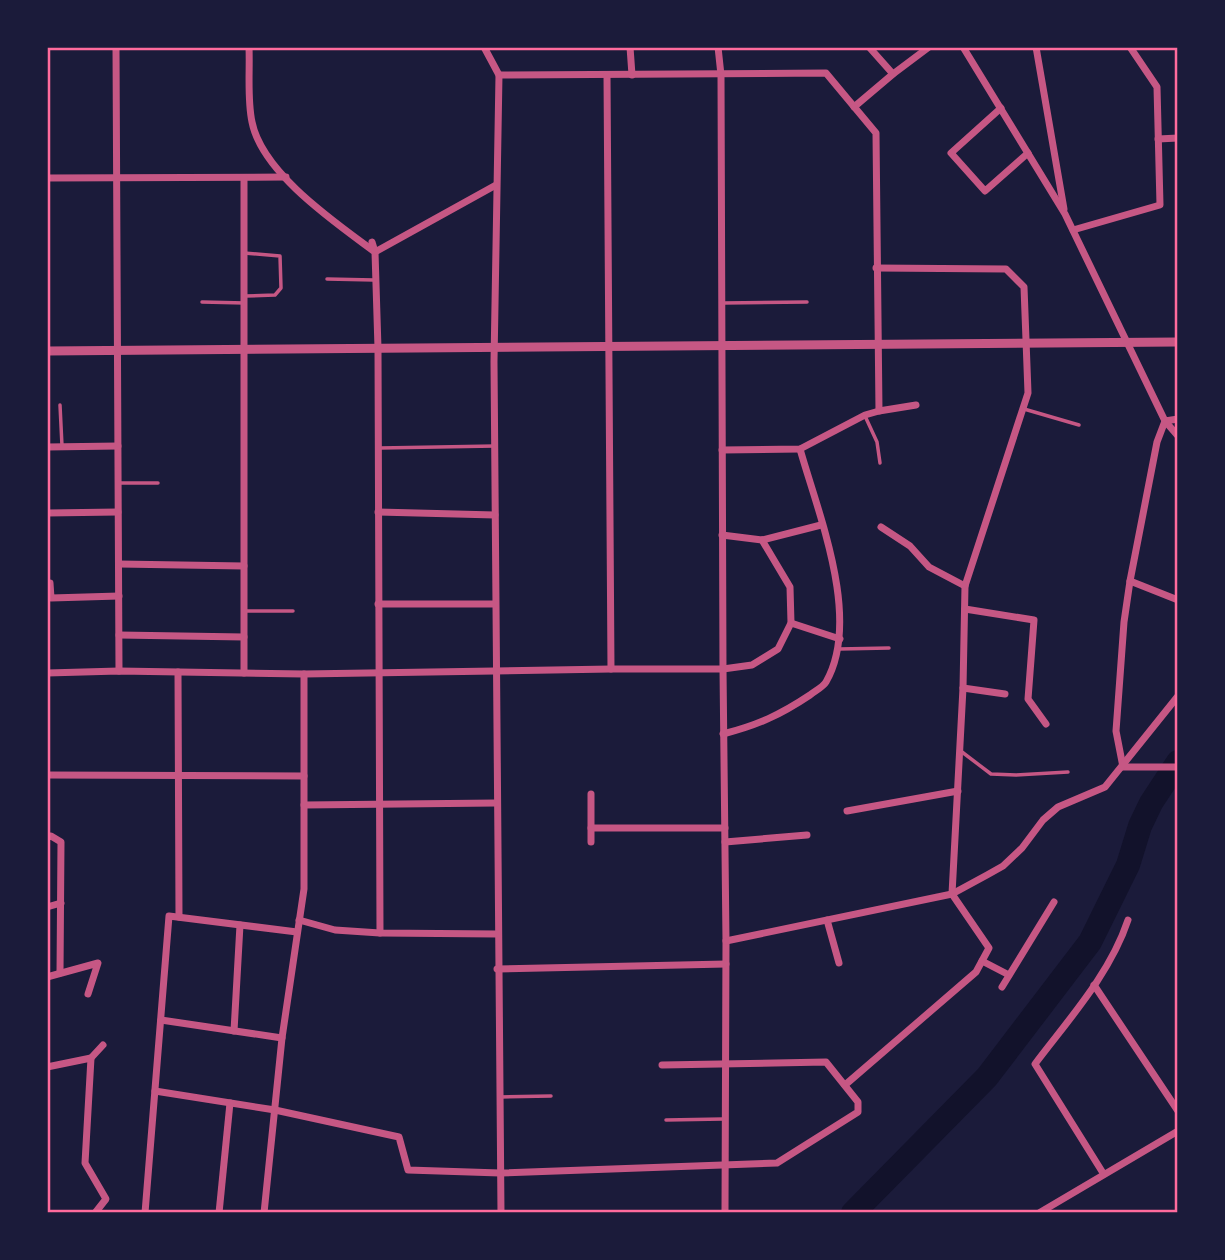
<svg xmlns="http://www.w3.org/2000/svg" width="1225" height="1260" viewBox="0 0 1225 1260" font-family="'Noto Sans',sans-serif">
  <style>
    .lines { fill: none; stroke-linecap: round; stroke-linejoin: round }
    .river { stroke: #12122b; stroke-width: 24 }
    .service { stroke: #c65784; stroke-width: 3.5 }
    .minor { stroke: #c65784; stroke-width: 7 }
    .tertiary { stroke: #c65784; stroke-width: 9 }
    .neatline { fill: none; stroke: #ff6b9d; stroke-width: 2.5 }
  </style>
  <rect width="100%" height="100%" fill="#1b1b3a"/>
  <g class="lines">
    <path class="river" d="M853 1213 987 1077 1090 942 1128 865 1140 826 1151 803 1178 762"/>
    <g class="service">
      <path d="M244 253 280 256 281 288 275 295 245 296"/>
      <path d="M327 279 374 280"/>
      <path d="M202 302 245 303"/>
      <path d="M723 303 807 302"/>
      <path d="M60 405 62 446"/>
      <path d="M1024 409 1079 425"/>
      <path d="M865 416 877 442 880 463"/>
      <path d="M380 448 495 446"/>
      <path d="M118 483H158"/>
      <path d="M246 611H293"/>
      <path d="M839 649 889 648"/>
      <path d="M962 752 991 774 1016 775 1068 772"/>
      <path d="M500 1097 551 1096"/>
      <path d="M666 1120 723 1119"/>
    </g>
    <g class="minor">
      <path d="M116 47 119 671"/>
      <path d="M249 47C250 71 247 99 252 122 262 173 336 223 375 252L378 348 380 933"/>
      <path d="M484 47 499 75 494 362 501 1213"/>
      <path d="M630 47 632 75"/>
      <path d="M718 47 721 75 723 669 726 941 725 1213"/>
      <path d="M869 47 893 74"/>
      <path d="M963 47 1065 214 1165 421 1178 436"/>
      <path d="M1036 47 1064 209"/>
      <path d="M499 75 826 73 876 133 879 411"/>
      <path d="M607 75 611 669"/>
      <path d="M854 107 893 74 929 47"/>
      <path d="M1001 108 951 153 985 191 1028 153"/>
      <path d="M1158 139 1178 138"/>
      <path d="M47 178 286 177"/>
      <path d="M244 178V673"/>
      <path d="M1073 230 1160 205 1157 87 1130 47"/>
      <path d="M372 242 375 252 496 185"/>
      <path d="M1178 419 1165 421 1157 442 1130 581 1124 622 1116 731 1123 767H1178"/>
      <path d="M47 447 118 446"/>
      <path d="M722 450 800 449 865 415 879 411 916 405"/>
      <path d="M378 512 495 515"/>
      <path d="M47 513 118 512"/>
      <path d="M881 527 910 546 929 567 965 586"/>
      <path d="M722 535 762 540 821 525"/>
      <path d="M119 564 244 566"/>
      <path d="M1130 581 1178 600"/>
      <path d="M47 583H50L51 598 119 596"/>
      <path d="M378 604H495"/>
      <path d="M965 609 1034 620 1028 699 1046 724"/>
      <path d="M791 623 840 639"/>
      <path d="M119 635 244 637"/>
      <path d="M178 672 179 917"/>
      <path d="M47 673 119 671 304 674 611 669H723L752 665 778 649 791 623 790 587 762 540"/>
      <path d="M963 688 1005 694"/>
      <path d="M723 734C758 725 780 715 810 695 815 691 823 687 826 682 862 619 818 513 800 449"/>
      <path d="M47 775 304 776"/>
      <path d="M304 805 496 803"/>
      <path d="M847 811 958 791"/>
      <path d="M591 828H725"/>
      <path d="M47 837 51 836 61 842 60 973"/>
      <path d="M591 842V794"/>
      <path d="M725 842 807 835"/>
      <path d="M47 907 61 903"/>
      <path d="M299 920 335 930 380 933 497 934"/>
      <path d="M827 920 839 963"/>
      <path d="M726 941 952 894 987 875 1003 866 1022 848 1043 820 1058 807 1105 787 1178 696"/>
      <path d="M982 961 1009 975"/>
      <path d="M497 969 726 964"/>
      <path d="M47 977 98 963 88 994"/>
      <path d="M1094 985 1178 1111"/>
      <path d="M1002 987 1054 902"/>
      <path d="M161 1020 282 1038"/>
      <path d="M234 1031 240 925"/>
      <path d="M91 1058 85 1163 106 1199 95 1213"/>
      <path d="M47 1067 91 1058 103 1045"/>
      <path d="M845 1085 976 972 989 948 952 894 963 688 965 586 1028 393 1024 287 1006 269 876 268"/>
      <path d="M155 1091 275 1110 399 1137 408 1170 500 1173 777 1163 858 1112V1102L826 1062 662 1065"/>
      <path d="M1103 1173 1035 1064C1069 1019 1110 974 1128 920"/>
      <path d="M145 1213 169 916 297 932"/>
      <path d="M219 1213 230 1103"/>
      <path d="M264 1213 282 1038 304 889V674"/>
      <path d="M1039 1213 1178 1131"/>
    </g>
    <path class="tertiary" d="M47 351 1178 342"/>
  </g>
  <rect width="1225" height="1260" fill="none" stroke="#1b1b3a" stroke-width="98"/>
  <rect x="49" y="49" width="1127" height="1162" class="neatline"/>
</svg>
